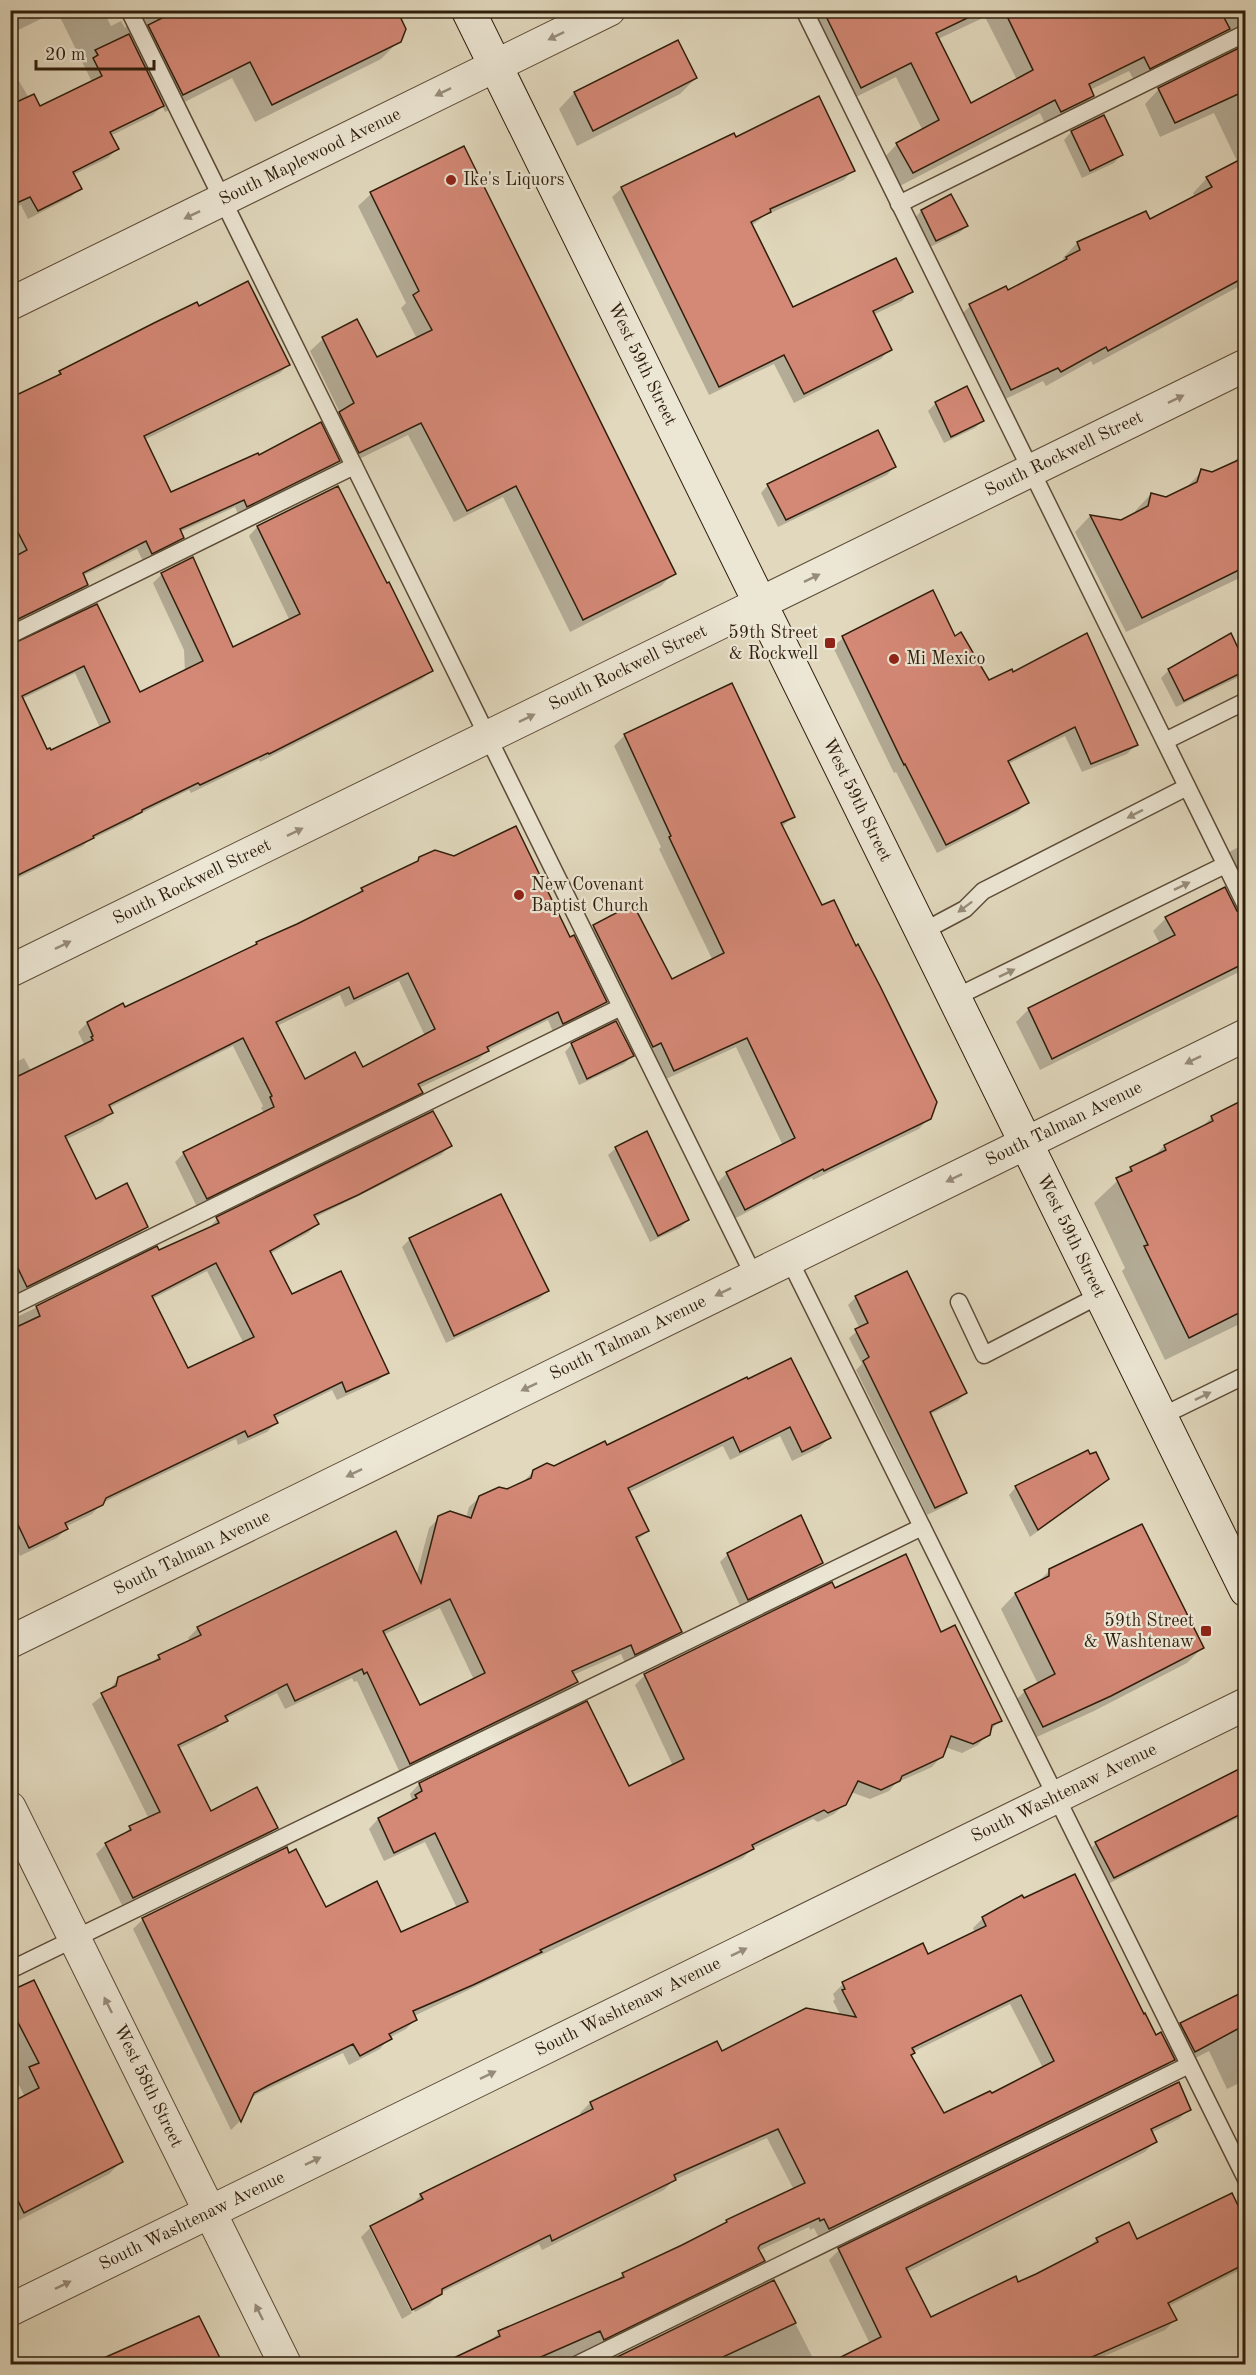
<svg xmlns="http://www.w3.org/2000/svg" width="1256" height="2375" viewBox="0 0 1256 2375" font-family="'Old Standard TT',serif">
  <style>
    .shadow { fill: #0003; fill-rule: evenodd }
    .building { fill: #d48876; stroke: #2f1e0b; stroke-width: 1.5; fill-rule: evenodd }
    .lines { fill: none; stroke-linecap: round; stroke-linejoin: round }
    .lane-casing { stroke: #5c4c38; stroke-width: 19 }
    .street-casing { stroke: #5c4c38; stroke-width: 34 }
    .secondary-casing { stroke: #2f1e0b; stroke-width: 35 }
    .lane { stroke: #ece6d4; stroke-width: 16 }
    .street { stroke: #ece6d4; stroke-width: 32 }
    .secondary { stroke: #ece6d4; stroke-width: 33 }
    .oneway { fill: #978c7a }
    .poi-dot { fill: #8f2418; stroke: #ece6d4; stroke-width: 2 }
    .labels { text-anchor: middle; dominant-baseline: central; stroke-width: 4.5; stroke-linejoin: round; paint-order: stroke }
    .street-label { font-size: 18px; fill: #2f1e0b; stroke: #ece6d4 }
    .poi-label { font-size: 18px; fill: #2f1e0b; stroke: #ece6d4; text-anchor: start }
  </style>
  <rect width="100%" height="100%" fill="#e1d8bd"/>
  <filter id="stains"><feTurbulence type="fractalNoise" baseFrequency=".00333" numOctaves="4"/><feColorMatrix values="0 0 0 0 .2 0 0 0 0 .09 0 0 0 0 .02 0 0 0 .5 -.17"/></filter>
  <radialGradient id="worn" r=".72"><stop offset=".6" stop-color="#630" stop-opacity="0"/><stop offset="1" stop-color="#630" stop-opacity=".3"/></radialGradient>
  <g class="shadow">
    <path d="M10 10H103L111 26 121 21 125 28 143 10H395L399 41 381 59 255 122 232 78 165 112 162 106 153 115 110 136 117 149 108 158 73 175 80 188 71 197 28 219 21 205 10 210V66L29 98 39 108 92 82 58 13 52 16 51 14 10 34Z"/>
    <path d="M811 10H1246V285L1239 288 1238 287 1093 365 1091 361 1046 386 1043 381 997 403 956 320 970 306 1007 292 1064 261 1063 258 1077 243 1149 221 1195 197 1193 193 1207 178 1238 163 1214 113 1160 137 1145 104 1159 89 1241 49V44L1135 82 1129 71 1090 90 1093 96 1078 110 1046 126 1040 113 898 187 883 159 897 144 923 131 896 77 846 102ZM985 17 1017 80 970 105 938 39Z"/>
    <path d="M677 42 696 78 680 94 577 146 559 109 574 93Z"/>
    <path d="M1103 117 1121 155 1114 163 1082 178 1064 140 1071 132Z"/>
    <path d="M735 139 853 170 844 180 766 215 751 226 793 309 911 291 902 301 873 315 890 349 881 359 794 403 774 364 709 395 612 197 622 188Z"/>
    <path d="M371 194 674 573 661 586 570 632 503 497 454 522 408 435 347 465 327 426 340 413 310 351 323 339 377 359 417 339 401 308 406 303 358 206Z"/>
    <path d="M951 196 967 226 959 233 928 248 914 219 921 211Z"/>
    <path d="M289 364 280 373 144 440 171 494 258 457 338 461 329 470 238 514 235 507 180 532 182 537 174 546 143 561 137 549 82 576 86 585 78 593 10 626V399L53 379 60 372Z"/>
    <path d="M966 388 982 421 975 428 944 443 928 411 936 403Z"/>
    <path d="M1246 449V575L1126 632 1075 532 1090 516 1121 522 1134 514 1136 510 1151 494 1166 498 1185 489 1202 471 1212 474 1231 465Z"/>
    <path d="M894 467 887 475 778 527 761 493 768 485Z"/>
    <path d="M257 527 431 671 422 679 260 762 259 760 191 793 189 790 136 816 132 820 88 841 83 846 10 882V646L97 606 140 694 185 672 184 650 153 583 162 574 232 649 290 621 249 536ZM75 673 100 728 50 752 46 751 22 699Z"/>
    <path d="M932 592 954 638 988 682 1013 674 1136 745 1127 754 1082 772 1065 736 1008 764 1027 803 1018 812 937 853 896 772 894 773 833 647 843 638Z"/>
    <path d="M1230 635 1246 670 1239 677 1176 707 1161 678 1169 670Z"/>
    <path d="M731 685 793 816 782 827 929 1118 919 1129 813 1180 812 1178 734 1219 717 1183 727 1173 783 1146 736 1047 664 1080 583 937 594 927 633 906 671 981 713 961 659 849 661 847 614 746 625 735Z"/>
    <path d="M1246 843V964L1237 973 1040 1070 1016 1022 1028 1010 1160 944 1153 931 1166 918 1239 916 1245 918 1218 863 1231 851Z"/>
    <path d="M420 859 570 939 605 1002 596 1011 553 1032 548 1020 488 1050 478 1060 419 1088 421 1092 412 1102 197 1207 175 1162 184 1153 264 1113 261 1108 263 1106 233 1046 109 1108 111 1113 102 1122 65 1140 95 1201 146 1227 137 1236 10 1299V1065L24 1058 31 1071 85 1046 78 1032 87 1023 124 1009 253 947 257 943 298 925 355 896 362 889 414 865ZM399 981 425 1036 362 1069 304 1081 277 1026 340 995 345 1007Z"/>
    <path d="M572 1044 632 1056 624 1064 579 1085 565 1052Z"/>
    <path d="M1246 1101V1321L1165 1360 1122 1271 1125 1268 1094 1203 1131 1168 1152 1158 1164 1146 1201 1128 1212 1117Z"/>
    <path d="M450 1146 441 1155 314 1218 317 1224 308 1233 270 1254 292 1296 387 1372 378 1381 337 1400 332 1390 274 1419 276 1423 267 1432 238 1445 236 1439 102 1503 92 1514 65 1527 66 1529 57 1538 20 1556 13 1541 10 1542V1318H15L157 1248 158 1252 208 1229 217 1219ZM207 1271 244 1344 187 1370 152 1299Z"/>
    <path d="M616 1148 688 1220 680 1228 650 1242 608 1155Z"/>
    <path d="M500 1196 547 1291 539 1299 446 1343 402 1247 410 1239Z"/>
    <path d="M856 1297 965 1393 958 1401 929 1415 965 1492 958 1500 927 1515 856 1370 862 1364 849 1338 860 1329 848 1305Z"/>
    <path d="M747 1379 829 1438 819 1448 792 1461 780 1436 730 1460 723 1446 629 1492 648 1531 636 1541 680 1631 671 1641 625 1663 621 1654 573 1675 576 1682 566 1692 400 1773 357 1681 354 1682 352 1678 285 1709 277 1693 225 1719 216 1730 178 1749 210 1813 276 1828 266 1838 123 1907 96 1854 106 1844 121 1837 130 1828 149 1819 92 1704 108 1691 119 1678 151 1664 159 1656 190 1641 188 1638 198 1628 416 1577 429 1528 439 1518H466L469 1507 480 1497 507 1491 524 1481 534 1471 554 1467 607 1447ZM440 1608 474 1680 420 1707 383 1635Z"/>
    <path d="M1108 1479 1030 1537 1009 1495 1016 1487Z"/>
    <path d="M728 1554 821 1563 814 1571 740 1606 720 1562Z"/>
    <path d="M1050 1570 1202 1648 1187 1663 1094 1711 1028 1741 1010 1706 1025 1691 1038 1684 1001 1609 1015 1594 1036 1584Z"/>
    <path d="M834 1590 940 1634 1000 1720 978 1745 962 1753 945 1747 942 1756 932 1767 896 1783 889 1791 870 1799 851 1792 845 1804 834 1814 818 1822 813 1819 752 1849 743 1858 704 1877 414 2016 416 2019 406 2029 389 2038 380 2049 349 2065 343 2053 257 2094 250 2099 240 2121 231 2130 133 1929 143 1919 325 1909 400 1934 457 1908 425 1842 384 1861 369 1829 378 1819 407 1805 412 1800 410 1794 419 1784 587 1703 628 1788 673 1766 635 1685 645 1675Z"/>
    <path d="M1246 1768V1814L1106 1885 1089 1851 1096 1843Z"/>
    <path d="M983 1918 1143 2016 1156 2037 1164 2041 1181 2024 1246 1992V2080L1227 2089 1209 2051 1178 2067 1174 2059 1163 2070 819 2238 814 2228 810 2230 809 2227 758 2251 763 2261 753 2271 566 2362V2364H544L542 2361 535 2364H444L488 2343 499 2333 615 2282 623 2274 722 2226 727 2221 794 2190 767 2138 674 2180 664 2190 542 2250 539 2244 440 2293 430 2304 415 2312 373 2229H370L412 2313 402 2319 361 2237 371 2227 411 2206 421 2195 582 2116 580 2113 590 2103 721 2053 841 2016 833 2001 835 1999 833 1994 843 1984 927 1956 975 1933 973 1928ZM1010 2004 1043 2068 991 2095 943 2115 910 2057 913 2052Z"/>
    <path d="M16 1980 122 2161 109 2174 10 2225V2105L25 2097 10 2067V1981Z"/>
    <path d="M1189 2109 1179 2119 1151 2133 1155 2142 1145 2152 907 2272 930 2319 1018 2284 1086 2250 1097 2239 1137 2241 1231 2195 1246 2223V2267L1169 2306 1175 2320 1165 2330 1086 2364H831L870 2344 829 2260 839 2250Z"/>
    <path d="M774 2282 816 2364H604Z"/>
    <path d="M198 2318 220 2364H103L110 2357Z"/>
  </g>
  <g class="building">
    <path d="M178 10H397L406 29 401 42 272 105 250 62 183 95 148 25Z"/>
    <path d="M823 10H984L936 33 971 103 1033 70 1004 10H1220L1230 29 1150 69 1144 57 1089 84 1094 96 1061 112 1055 100 913 173 896 143 939 120 911 63 861 88Z"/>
    <path d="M129 34 164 106 110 132 119 149 73 172 82 189 38 211 30 197 10 206V105L34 94 40 106 102 76 93 58 98 55 95 50Z"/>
    <path d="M678 40 697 78 593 131 574 92Z"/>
    <path d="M1239 48 1245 60V91L1175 123 1158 88Z"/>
    <path d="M819 96 855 171 770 209 771 212 751 222 793 307 896 258 913 292 873 311 892 350 804 394 784 355 719 387 621 187 734 133 736 137Z"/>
    <path d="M1104 115 1123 155 1090 171 1071 131Z"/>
    <path d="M464 146 676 574 583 620 516 486 467 511 421 423 359 453 339 412 354 403 322 337 357 319 377 357 432 330 413 295 419 291 370 192Z"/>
    <path d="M1245 157V277L1108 351 1106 347 1061 372 1058 368 1011 390 969 304 1006 286 1008 290 1067 259 1066 257 1080 250 1077 242 1146 211 1150 219 1212 187 1206 177Z"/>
    <path d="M951 194 968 226 936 241 921 210Z"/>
    <path d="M248 281 290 365 144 436 171 492 258 453 259 455 321 422 340 461 247 507 244 500 180 529 184 538 152 554 146 541 83 573 88 585 10 623V559L27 550 10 517V398L61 374 59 371 156 322 197 302 199 306Z"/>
    <path d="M967 386 984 421 951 437 935 402Z"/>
    <path d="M878 430 896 467 786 520 767 484Z"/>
    <path d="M1245 457V567L1142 618 1090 515 1121 520 1148 506 1151 493 1166 497 1197 482 1201 469 1212 472Z"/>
    <path d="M338 486 387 583 389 582 433 671 269 754 268 753 200 785 198 783 142 810V812L93 836 94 838 10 879V645L97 604 140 692 203 661 161 573 193 557 233 647 300 614 257 526ZM84 666 110 722 51 750 50 748 47 749 22 696Z"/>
    <path d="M933 590 955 636 961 632 989 680 1012 669 1013 672 1087 633 1138 745 1091 764 1075 727 1008 761 1029 803 946 845 905 764 904 765 842 636Z"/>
    <path d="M1231 633 1245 663V671L1184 701 1168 669Z"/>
    <path d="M732 683 795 817 781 823 822 905 834 900 856 946 858 944 880 986 937 1102 931 1119 824 1171 823 1169 745 1210 726 1172 795 1138 747 1038 674 1071 661 1043 653 1047 593 925 633 904 672 979 724 953 669 837 671 836 624 734Z"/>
    <path d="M516 826 570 937 574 935 607 1002 563 1024 558 1012 487 1047 489 1051 418 1084 423 1093 207 1199 183 1152 274 1107 270 1097 272 1096 243 1038 109 1105 113 1113 65 1136 96 1199 127 1183 148 1227 27 1287 10 1252V1080L93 1040 91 1037 93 1036 87 1022 123 1003 125 1007 257 944 256 942 297 924 363 891 361 888 418 861 419 857 435 850 454 856ZM408 973 435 1029 363 1067 355 1052 305 1079 276 1022 349 987 354 999Z"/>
    <path d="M1225 887 1237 911 1245 916V963L1052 1059 1028 1008 1175 935 1165 917Z"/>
    <path d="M616 1021 634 1056 587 1079 571 1043Z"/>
    <path d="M1245 1099V1310L1189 1338 1144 1246 1148 1245 1116 1178 1132 1171 1130 1167 1166 1150 1164 1145 1213 1121 1211 1116Z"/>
    <path d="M433 1111 452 1146 358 1195 314 1215 319 1224 270 1251 292 1294 341 1271 389 1373 346 1392 342 1382 274 1415 278 1423 248 1437 245 1431 106 1498 103 1505 65 1523 68 1529 29 1548 10 1508V1330L40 1316 36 1306 157 1246 159 1250 219 1223 216 1217ZM216 1263 254 1337 188 1368 152 1296Z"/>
    <path d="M647 1131 689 1220 658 1236 615 1147Z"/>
    <path d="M501 1194 549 1291 454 1336 409 1238Z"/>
    <path d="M907 1271 967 1393 930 1412 967 1493 935 1508 863 1361 869 1357 855 1329 868 1323 855 1296Z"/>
    <path d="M791 1358 831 1438 802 1452 790 1427 740 1452 733 1437 628 1488 649 1531 636 1537 682 1632 635 1655 631 1645 572 1671 578 1682 410 1764 367 1672 364 1674 362 1669 295 1701 287 1684 225 1716 228 1721 178 1745 211 1811 257 1787 278 1828 133 1898 105 1843 131 1830 129 1826 160 1812 101 1693 116 1686 118 1677 160 1659 158 1655 201 1635 197 1627 396 1531 421 1583 438 1516 450 1511 471 1518 479 1496 499 1487 507 1489 531 1478 533 1470 547 1463 554 1466 605 1441 607 1445 747 1377 748 1379ZM450 1599 485 1673 420 1705 383 1631Z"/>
    <path d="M1088 1450 1090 1454 1096 1452 1109 1479 1038 1530 1015 1486Z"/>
    <path d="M801 1515 823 1563 748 1600 727 1553Z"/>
    <path d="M1142 1524 1204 1648 1111 1696 1043 1727 1024 1690 1055 1674 1015 1593 1049 1576V1569Z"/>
    <path d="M906 1554 941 1632 955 1625 1002 1721 992 1725 990 1735 973 1744 951 1736 943 1757 902 1776 900 1781 881 1790 858 1781 846 1805 828 1813 824 1810 752 1845 754 1849 715 1868 540 1950 542 1952 473 1985 413 2011 417 2020 389 2034 392 2039 360 2056 353 2044 269 2085 254 2093 241 2122 142 1918 287 1847 289 1853 296 1849 326 1907 377 1881 401 1932 468 1902 435 1833 394 1853 378 1818 417 1798 415 1795 422 1791 419 1783 587 1701 629 1786 684 1759 644 1674 832 1582 835 1588Z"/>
    <path d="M1245 1766V1812L1114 1878 1095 1842Z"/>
    <path d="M1075 1874 1144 2014 1145 2013 1156 2035 1161 2032 1175 2060 829 2229 824 2219 820 2221 819 2218 760 2245 758 2248 765 2261 604 2340 600 2331 525 2364H441L500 2336 498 2331 624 2277 622 2273 682 2245 727 2222 726 2220 805 2183 778 2129 674 2175 676 2180 552 2241 550 2235 442 2289V2294L412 2310 370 2226 423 2199 420 2194 593 2109 590 2102 717 2041 722 2051 806 2008 856 2017 842 1990 845 1989 842 1982 923 1943 928 1954 986 1926 982 1917 1022 1895 1024 1898ZM1021 1995 1054 2061 992 2093 990 2091 944 2113 911 2055 915 2053 912 2048Z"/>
    <path d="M34 1980 123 2162 24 2213 10 2185V2103L39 2088 29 2067 39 2063 10 2007V1991Z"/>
    <path d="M1245 1991V2025L1195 2052 1180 2023Z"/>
    <path d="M1179 2082 1191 2110 1151 2129 1157 2142 906 2268 931 2317 1016 2276 1018 2282 1036 2274 1098 2242 1096 2238 1129 2222 1137 2239 1232 2193 1245 2220V2264L1168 2303 1177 2320 1076 2364H827L881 2337 838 2248Z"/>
    <path d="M774 2280 796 2323 708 2364H616L613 2359Z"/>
    <path d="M199 2316 223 2364H90Z"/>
  </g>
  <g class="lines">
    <defs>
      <g id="lane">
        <path d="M129 10 754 1276"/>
        <path d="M804 10 1246 906"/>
        <path d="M899 204 1246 33"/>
        <path d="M10 635 354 466"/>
        <path d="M1165 741 1246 701"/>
        <path d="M922 932 965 909 983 891 1187 787"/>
        <path d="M954 998 1225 865"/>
        <path d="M789 1259 1246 2179"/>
        <path d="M959 1302 984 1355 1100 1295"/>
        <path d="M10 1307 621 1007"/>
        <path d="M1160 1417 1246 1375"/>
        <path d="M10 1970 922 1527"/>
        <path d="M578 2364 1189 2065"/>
      </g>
      <g id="street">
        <path d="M10 304 609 10"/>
        <path d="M10 971 1246 365"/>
        <path d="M10 1642 1246 1035"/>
        <path d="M10 1808 285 2364"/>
        <path d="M10 2310 1246 1704"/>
      </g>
      <path id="secondary" d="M468 10 1246 1590"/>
    </defs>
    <use href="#lane" class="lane-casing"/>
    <use href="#street" class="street-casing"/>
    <use href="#secondary" class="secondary-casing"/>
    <use href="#lane" class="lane"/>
    <use href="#street" class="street"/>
    <use href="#secondary" class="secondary"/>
  </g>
  <defs><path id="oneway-solid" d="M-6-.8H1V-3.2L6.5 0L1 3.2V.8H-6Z" transform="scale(1.5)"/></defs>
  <g class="oneway">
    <use href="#oneway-solid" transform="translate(556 36) rotate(154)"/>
    <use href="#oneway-solid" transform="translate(443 92) rotate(154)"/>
    <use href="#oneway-solid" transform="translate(192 215) rotate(154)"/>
    <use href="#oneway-solid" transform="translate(1176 399) rotate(-26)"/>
    <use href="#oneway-solid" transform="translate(812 578) rotate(-26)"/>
    <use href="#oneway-solid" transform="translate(527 718) rotate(-26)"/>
    <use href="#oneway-solid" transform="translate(1135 814) rotate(153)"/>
    <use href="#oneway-solid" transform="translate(295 832) rotate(-26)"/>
    <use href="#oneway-solid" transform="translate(1182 886) rotate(-26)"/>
    <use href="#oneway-solid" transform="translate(965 907) rotate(143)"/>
    <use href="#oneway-solid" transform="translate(63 945) rotate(-26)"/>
    <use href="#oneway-solid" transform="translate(1007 973) rotate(-26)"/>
    <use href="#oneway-solid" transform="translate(1193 1060) rotate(154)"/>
    <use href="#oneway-solid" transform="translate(954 1178) rotate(154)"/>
    <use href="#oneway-solid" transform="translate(723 1292) rotate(154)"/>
    <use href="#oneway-solid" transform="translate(529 1387) rotate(154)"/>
    <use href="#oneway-solid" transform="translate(1203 1396) rotate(-26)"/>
    <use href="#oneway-solid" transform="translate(354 1473) rotate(154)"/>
    <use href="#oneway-solid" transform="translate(739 1952) rotate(-26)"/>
    <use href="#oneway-solid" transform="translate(108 2005) rotate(-116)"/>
    <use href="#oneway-solid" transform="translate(488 2075) rotate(-26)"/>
    <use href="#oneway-solid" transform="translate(313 2161) rotate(-26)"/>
    <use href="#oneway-solid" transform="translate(63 2285) rotate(-26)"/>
    <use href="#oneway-solid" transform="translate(259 2312) rotate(-116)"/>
  </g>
  <g class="poi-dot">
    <circle cx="451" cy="180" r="6"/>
    <rect x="824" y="637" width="12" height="12" rx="3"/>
    <circle cx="894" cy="659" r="6"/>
    <circle cx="519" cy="895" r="6"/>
    <rect x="1200" y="1625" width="12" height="12" rx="3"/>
  </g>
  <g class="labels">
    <g class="street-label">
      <text transform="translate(310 157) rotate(-26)">South Maplewood Avenue</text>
      <text transform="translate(642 364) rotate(64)">West 59th Street</text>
      <text transform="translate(1064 454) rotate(-26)">South Rockwell Street</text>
      <text transform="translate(628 668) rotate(-26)">South Rockwell Street</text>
      <text transform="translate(857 800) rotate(64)">West 59th Street</text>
      <text transform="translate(192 882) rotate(-26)">South Rockwell Street</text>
      <text transform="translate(1064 1124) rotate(-26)">South Talman Avenue</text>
      <text transform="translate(1071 1236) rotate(64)">West 59th Street</text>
      <text transform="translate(628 1338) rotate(-26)">South Talman Avenue</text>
      <text transform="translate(192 1553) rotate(-26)">South Talman Avenue</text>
      <text transform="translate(1064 1793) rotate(-26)">South Washtenaw Avenue</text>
      <text transform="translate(628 2007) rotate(-26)">South Washtenaw Avenue</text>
      <text transform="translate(148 2086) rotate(64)">West 58th Street</text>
      <text transform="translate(192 2221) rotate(-26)">South Washtenaw Avenue</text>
    </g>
    <g class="poi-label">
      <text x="463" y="180">Ike's Liquors</text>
      <text x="818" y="633" text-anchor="end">59th Street<tspan x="818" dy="21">&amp; Rockwell</tspan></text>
      <text x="906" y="659">Mi Mexico</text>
      <text x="531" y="885">New Covenant<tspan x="531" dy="21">Baptist Church</tspan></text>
      <text x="1194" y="1621" text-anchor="end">59th Street<tspan x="1194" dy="21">&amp; Washtenaw</tspan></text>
    </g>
  </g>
  <rect width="1256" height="2375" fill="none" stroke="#e1d8bd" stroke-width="36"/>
  <rect x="12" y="12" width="1232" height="2351" fill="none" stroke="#2f1e0b" stroke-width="3"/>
  <rect x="18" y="18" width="1220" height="2339" fill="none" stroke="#2f1e0b" stroke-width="1.5"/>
  <path d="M36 60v9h118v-9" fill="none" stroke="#2f1e0b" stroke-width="3"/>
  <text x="45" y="60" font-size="18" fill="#2f1e0b" stroke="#ece6d4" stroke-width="4.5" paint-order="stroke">20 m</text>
  <rect width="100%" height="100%" filter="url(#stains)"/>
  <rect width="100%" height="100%" fill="url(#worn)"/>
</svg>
